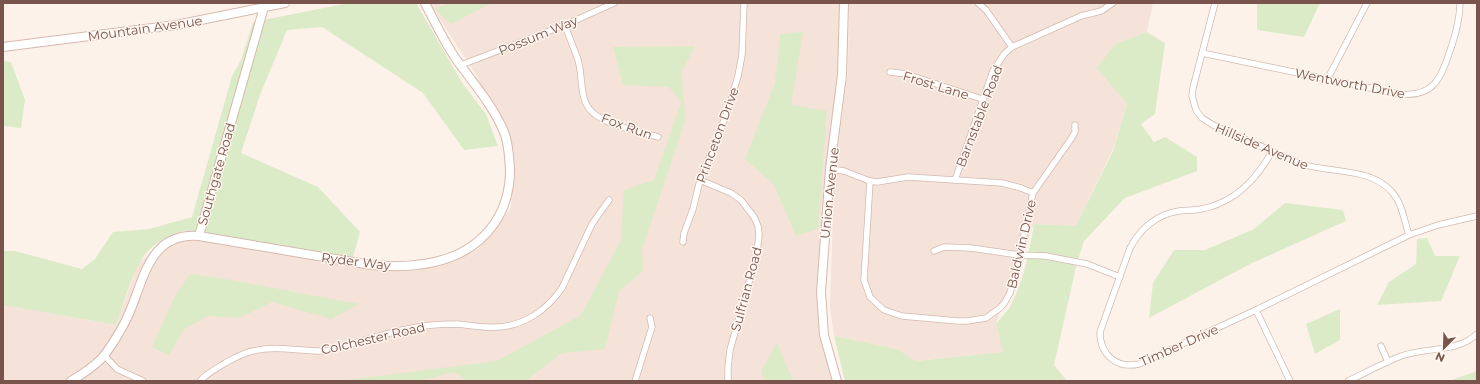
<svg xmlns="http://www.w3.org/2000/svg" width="1480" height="384" viewBox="0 0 1480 384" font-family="Montserrat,sans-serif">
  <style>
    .residential { fill: #f5e2d8 }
    .green { fill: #dcebc7 }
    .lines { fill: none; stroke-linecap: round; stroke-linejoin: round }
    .street-casing { stroke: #d2bab1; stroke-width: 7 }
    .secondary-casing { stroke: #d5b9ae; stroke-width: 10 }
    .street { stroke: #fff; stroke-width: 5.5 }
    .secondary { stroke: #fff; stroke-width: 8 }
    .labels { text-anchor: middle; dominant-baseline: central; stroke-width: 3; stroke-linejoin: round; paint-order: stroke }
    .street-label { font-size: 13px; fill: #78544c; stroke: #fff7f0 }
  </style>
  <rect width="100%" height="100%" fill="#fdf2ea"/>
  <g class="residential">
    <path d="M429 3H843L823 256 821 297 837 381H3V305L116 325 138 264 168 237 187 230 352 261 429 268 478 249 511 208 514 150 475 73Z"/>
    <path d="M849 3H1153L1147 32 1115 44 1127 104 1113 149 1076 226 1034 224 996 323 1004 352 916 361 897 349 834 336 830 308 834 180 848 70Z"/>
  </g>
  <g class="green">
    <path d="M349 3H416L463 84 486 114 498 146 464 150 423 93 322 27 287 30 260 95 241 153 318 187 360 232 352 261 187 230C175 234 162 239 152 247 134 262 124 304 116 325L3 305V251H15L82 269 95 259 113 232 149 229 192 217 232 76 241 60 253 22Z"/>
    <path d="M451 3H496L488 5 451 24 434 8Z"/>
    <path d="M1257 3H1320L1304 37 1257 30Z"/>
    <path d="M803 32 791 105 827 111 818 229 796 236 774 185 745 159 775 83 780 34Z"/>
    <path d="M1147 32 1165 43 1155 114 1141 124 1154 142 1165 137 1197 157V171L1125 198 1084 241 1077 263 1054 365 1067 381H845L834 336 897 349 916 361 1003 352 996 324C1000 318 1006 313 1010 307 1024 281 1029 252 1034 224L1076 226 1113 151 1127 104 1097 68 1115 44Z"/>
    <path d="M695 46 681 73 686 119 642 249 643 271 619 291 605 349 562 353 525 381H468L454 372 419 381H339L497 361 581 315 621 240 624 190 654 180 681 102 669 87 623 85 613 47Z"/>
    <path d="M3 61 11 62 25 100 21 128 3 126Z"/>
    <path d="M1285 203 1343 210 1346 221 1250 264 1149 318 1153 283 1174 250H1205L1254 229Z"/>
    <path d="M1427 238 1435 256H1460L1441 301 1377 305 1389 282 1416 264 1417 239Z"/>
    <path d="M190 274C247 281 303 295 360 304L331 319 272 302 239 318 208 316 184 329 169 355 152 347 175 296Z"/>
    <path d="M1340 309V340L1315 354 1306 324Z"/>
    <path d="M777 343 793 381H765L761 371Z"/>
    <path d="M1477 371V381H1449Z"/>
  </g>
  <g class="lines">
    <defs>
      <g id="street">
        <path d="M978 3 986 10 1012 47"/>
        <path d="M1215 3 1193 88 1192 96 1196 110 1202 118 1213 125 1301 164C1332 174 1378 166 1397 199 1403 209 1405 223 1409 235"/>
        <path d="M565 25C569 37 574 48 578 60 583 76 579 100 592 112 607 126 639 131 658 137"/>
        <path d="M1202 53 1399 94C1435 98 1441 77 1451 48 1456 33 1460 19 1460 3"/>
        <path d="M461 65 565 25 614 3"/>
        <path d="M890 72 906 74 982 99"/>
        <path d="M1327 80 1367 3"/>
        <path d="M1272 152C1258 175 1243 194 1218 204 1205 210 1192 210 1179 211 1157 214 1140 229 1130 248L1100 332C1100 355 1117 369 1139 364L1256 310 1409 235 1438 225 1477 216"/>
        <path d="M830 169 844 171 870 181 877 182 908 177 1002 183 1021 188 1033 193"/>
        <path d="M700 180 731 193 741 200 754 217 758 226 759 235 757 253 730 350 728 367V381"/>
        <path d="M955 180 993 71 1004 54 1012 47 1081 16 1101 11 1113 3"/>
        <path d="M870 181 864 280 870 297 884 310 902 316 958 321H967L986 318 1000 308 1005 302 1010 293 1015 275 1033 193 1071 139 1075 132V125"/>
        <path d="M683 242 684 233 693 209 700 180 727 113 738 76 742 55 744 3"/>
        <path d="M934 251 944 247 971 248 1019 255 1046 256 1087 264 1120 277"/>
        <path d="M1256 310 1290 381"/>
        <path d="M1381 346 1388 362"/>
        <path d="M104 355 117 369 143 381"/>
        <path d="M200 381C207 373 216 369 225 363 234 358 243 353 253 351 277 345 302 352 327 351 355 344 383 333 412 328 426 325 442 324 457 324 470 325 483 328 497 327 524 326 547 310 562 288L592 224 609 200"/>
        <path d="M635 381 652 327 650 318"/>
        <path d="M1348 381C1365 373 1383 363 1401 356 1426 347 1457 353 1477 334"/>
      </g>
      <g id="secondary">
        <path d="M3 47 176 25 285 3"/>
        <path d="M199 236 264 7"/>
        <path d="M71 381C81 375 92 368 101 359 108 352 123 327 127 318 144 283 147 232 199 236L371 265C415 269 466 264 494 224 505 208 510 190 510 170 509 157 509 144 504 132 492 103 471 81 454 56 443 39 434 21 425 3"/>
        <path d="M837 381 824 335 821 292 830 169 842 75 844 3"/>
      </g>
    </defs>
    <use href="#street" class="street-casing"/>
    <use href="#secondary" class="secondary-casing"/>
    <use href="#street" class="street"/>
    <use href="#secondary" class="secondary"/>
  </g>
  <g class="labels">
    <g class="street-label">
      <text transform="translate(145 28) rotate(-8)">Mountain Avenue</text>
      <text transform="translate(538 35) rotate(-22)">Possum Way</text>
      <text transform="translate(1350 83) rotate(11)">Wentworth Drive</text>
      <text transform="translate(936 85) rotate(17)">Frost Lane</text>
      <text transform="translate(979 116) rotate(-69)">Barnstable Road</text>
      <text transform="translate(627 126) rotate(20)">Fox Run</text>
      <text transform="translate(717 135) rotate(-70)">Princeton Drive</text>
      <text transform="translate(1262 146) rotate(23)">Hillside Avenue</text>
      <text transform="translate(216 174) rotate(-74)">Southgate Road</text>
      <text transform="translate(829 193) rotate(-84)">Union Avenue</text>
      <text transform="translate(1021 244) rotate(-77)">Baldwin Drive</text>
      <text transform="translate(356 261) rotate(7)">Ryder Way</text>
      <text transform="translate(746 289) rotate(-75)">Sulfrian Road</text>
      <text transform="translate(373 338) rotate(-13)">Colchester Road</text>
      <text transform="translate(1179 345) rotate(-24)">Timber Drive</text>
    </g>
  </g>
  <rect width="1480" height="384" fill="none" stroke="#78544c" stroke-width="8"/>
  <g transform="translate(1444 348) rotate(203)" stroke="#fff7f0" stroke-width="3" paint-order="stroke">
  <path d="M0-3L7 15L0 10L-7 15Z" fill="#78544c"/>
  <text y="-6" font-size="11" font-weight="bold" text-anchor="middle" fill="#78544c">N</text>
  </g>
</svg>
